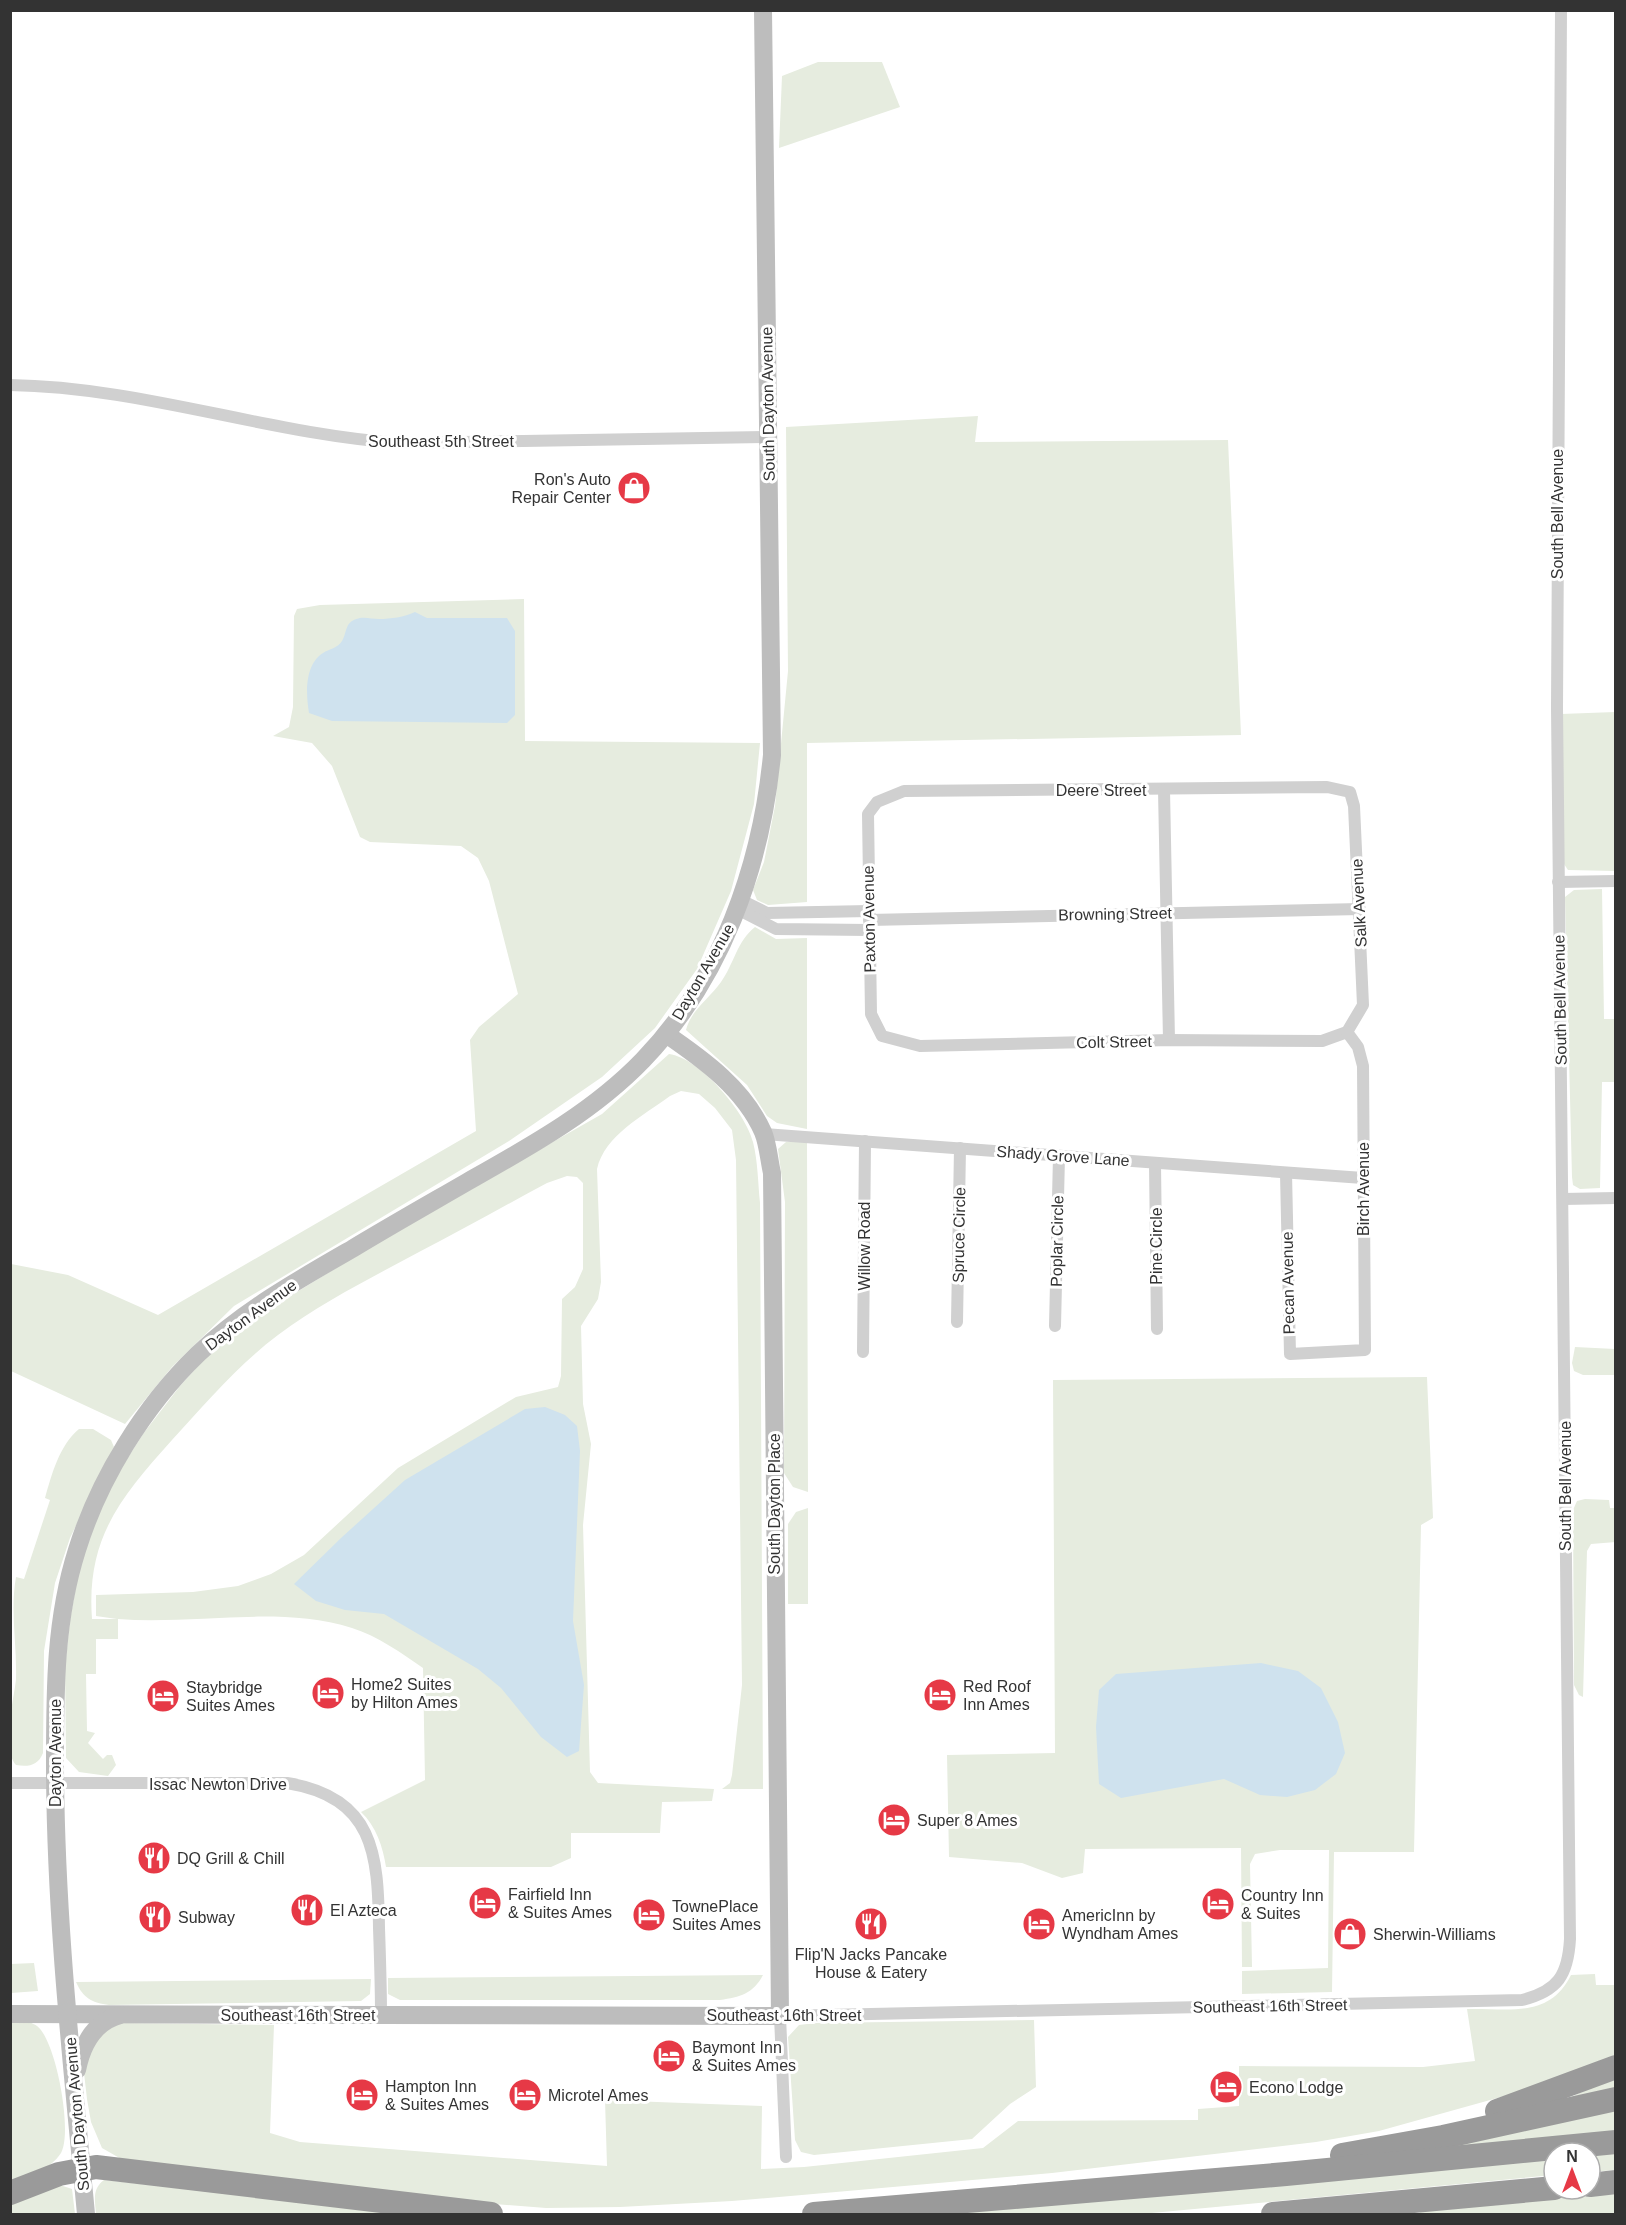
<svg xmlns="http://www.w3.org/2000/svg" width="1626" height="2225" viewBox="0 0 1626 2225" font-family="Arial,sans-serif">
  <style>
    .green { fill: #e6ecdf; fill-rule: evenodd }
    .water { fill: #cfe2ee }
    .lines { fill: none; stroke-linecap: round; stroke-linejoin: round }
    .street { stroke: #d0d0d0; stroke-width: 12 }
    .secondary { stroke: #bdbdbd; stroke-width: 18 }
    .highway { stroke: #9a9a9a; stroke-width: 24 }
    .labels { text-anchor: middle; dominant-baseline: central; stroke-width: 6; stroke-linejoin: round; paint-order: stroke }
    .street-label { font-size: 16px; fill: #333; stroke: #fff }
    .poi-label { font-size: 16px; fill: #333; stroke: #fff; text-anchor: start }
  </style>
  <rect width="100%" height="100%" fill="#fff"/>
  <g class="green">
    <path d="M818 62H882L900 107 779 148 782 76Z"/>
    <path d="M978 416 975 442 1228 440 1241 735 807 743V902L768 905 757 900 753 890 764 862 775 806 788 671 786 427Z"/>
    <path d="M524 599 525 741 760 743 754 804 731 891 697 969 655 1028 602 1077 509 1141 234 1306 172 1367 125 1424 11 1371V1264L68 1275 158 1315 476 1131 470 1040 479 1027 518 994 489 881 478 858 461 846 370 842 360 837 332 766 312 743 273 736 289 727 293 707 294 616 297 609 320 605Z"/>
    <path d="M1615 712V871L1568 870 1564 864 1561 714Z"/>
    <path d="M1602 889 1604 1019H1615V1082H1602L1600 1188 1580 1189 1573 1185 1572 1177 1565 897 1574 890Z"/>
    <path d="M755 927 776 939 807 938V1129L777 1123 767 1116 747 1085 686 1030C691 1010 710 998 721 982 734 964 737 941 755 927Z"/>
    <path d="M669 1054C700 1058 746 1113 753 1142 758 1162 758 1184 760 1203L763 1789H722L730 1783 732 1775 742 1685 736 1160 732 1130 715 1108 699 1094 681 1091 670 1096C643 1116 605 1135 597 1169L601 1282 598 1299 581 1326 583 1404 591 1444 583 1525 590 1772 598 1783 714 1789 712 1801 662 1802 660 1833H571V1858L551 1867H386C383 1847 376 1826 361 1812L425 1780 423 1668C401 1653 378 1636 352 1628 277 1605 195 1625 118 1619V1639H96V1674H86L87 1731 95 1733 88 1743 103 1759 107 1755H112L116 1765 108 1776 79 1772 66 1758 65 1668 70 1620 78 1575 92 1527 115 1478 143 1434 180 1386 207 1356 251 1320 395 1232 602 1114ZM567 1176 577 1177 583 1183V1269L575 1287 562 1299 561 1376 558 1387 516 1397 398 1468 304 1555 271 1574 238 1586 193 1592 96 1595V1616L117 1619H92C86 1538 121 1497 172 1440 206 1403 238 1365 278 1335 322 1302 371 1278 419 1252 462 1230 504 1206 547 1183Z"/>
    <path d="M786 1142H807L808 1492 793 1487 784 1473 785 1202 778 1149Z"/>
    <path d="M1575 1347 1615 1349V1375H1583L1574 1371 1572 1363Z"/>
    <path d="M1427 1377 1433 1518 1421 1525 1414 1852H1334L1332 1992 1242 1994V1971L1328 1968 1329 1850H1280L1255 1854 1250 1864 1252 1967H1242L1241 1848 1085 1849 1083 1873 1062 1878 1022 1863 949 1857 947 1755 1055 1753 1053 1380Z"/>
    <path d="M79 1429H93L111 1440 114 1447 70 1538 55 1583 44 1651 43 1753C38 1766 28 1767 16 1765 1 1748 14 1700 16 1679 17 1644 10 1611 16 1577L24 1579 50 1500 45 1498C52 1474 59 1446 79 1429Z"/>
    <path d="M1585 1499 1609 1500 1610 1508H1615L1616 1542 1591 1544 1587 1551 1583 1697 1579 1695 1574 1685 1573 1510 1577 1501Z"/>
    <path d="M808 1508V1604H788V1524L796 1512Z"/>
    <path d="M34 1963 38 1991 11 1993V1964Z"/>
    <path d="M1595 1974 1596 1985H1616L1615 2057 1548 2084 1379 2131 1316 2142 1052 2173 732 2201 620 2207 546 2208 456 2201 123 2160 102 2148 91 2122 87 2099 84 2073 91 2045 104 2026 122 2023 274 2025 270 2133 300 2142 607 2166 605 2100 762 2106 761 2169 804 2167 983 2148 1018 2121 1198 2120V2109L1239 2106V2066L1423 2067 1475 2061 1467 2009C1510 2008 1549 2019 1571 1975Z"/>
    <path d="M763 1975C753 1994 740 1997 720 2000H400L388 1994V1978Z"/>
    <path d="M371 1979 370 1994 361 2001 109 2005C92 2003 83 1998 76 1982Z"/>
    <path d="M1034 2020 1036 2087 1010 2104 972 2139 814 2155 801 2152 795 2140 788 2037 799 2025 815 2023Z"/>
    <path d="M10 2022C20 2022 29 2020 37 2026 56 2040 73 2132 61 2153 50 2170 28 2176 10 2183Z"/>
    <path d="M1615 2077V2089L1560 2102Z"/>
    <path d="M1615 2110V2133L1448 2152 1447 2145Z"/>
    <path d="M1615 2153V2170L1590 2172V2155Z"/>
    <path d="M1554 2158V2175L1141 2214H952Z"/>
    <path d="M104 2180 413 2214H96C95 2200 92 2189 104 2180Z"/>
    <path d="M60 2185 72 2189 75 2214H11V2202Z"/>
    <path d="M1615 2190V2214H1420L1419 2209Z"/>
  </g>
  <g class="water">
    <path d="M415 612 427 618H507L515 631V715L507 723 332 721 309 713C306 695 304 665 323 653 329 649 338 648 342 641 348 631 344 621 360 618 366 617 373 619 379 619 391 619 404 617 415 612Z"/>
    <path d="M545 1407 565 1415 577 1426 580 1451 573 1621 584 1685 579 1751 567 1757 541 1737 501 1688 478 1669 384 1614 345 1610 316 1601 294 1584 341 1538 405 1480 525 1409Z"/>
    <path d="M1261 1663 1298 1671 1321 1688 1338 1722 1345 1753 1336 1774 1315 1790 1287 1797 1260 1795 1224 1779 1121 1798 1099 1784 1096 1727 1099 1690 1116 1674Z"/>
  </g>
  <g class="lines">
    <g class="street">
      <path d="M10 385C142 387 268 434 399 443L769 437"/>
      <path d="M1327 787 1350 792 1354 806 1363 1005 1347 1032 1322 1041 1169 1040 920 1046 882 1036 871 1014 868 814 877 802 904 791Z"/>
      <path d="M1164 790 1169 1040"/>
      <path d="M1558 882 1616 881"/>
      <path d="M741 900 767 913 869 911"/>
      <path d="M737 909 776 929 869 930"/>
      <path d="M869 920 1360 909"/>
      <path d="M764 1134 1363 1178"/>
      <path d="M1155 1163 1157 1329"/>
      <path d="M1286 1173 1290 1354 1365 1350 1363 1066 1358 1047 1347 1032"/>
      <path d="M1563 1199 1616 1198"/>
      <path d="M957 1322 960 1148"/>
      <path d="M1055 1326 1059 1156"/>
      <path d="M863 1352 865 1141"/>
      <path d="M10 1783H287C374 1797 378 1854 379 1928 380 1957 381 1986 381 2015"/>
      <path d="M786 2157 780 2016 1522 2000C1558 1991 1568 1975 1570 1939L1557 708 1561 10"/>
    </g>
    <g class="secondary">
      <path d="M10 2014 780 2016 772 1173C769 1160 768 1144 763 1132 744 1089 704 1060 666 1034"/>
      <path d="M77 2070C82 2045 94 2022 120 2015"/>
      <path d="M86 2214C72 2064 55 1913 55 1761 55 1689 55 1619 77 1550 99 1479 144 1406 198 1354 243 1311 298 1280 352 1249 390 1226 429 1204 467 1182 529 1147 593 1112 643 1060 722 978 761 867 772 755L763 10"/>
    </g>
    <g class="highway">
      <path d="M1497 2111 1616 2067"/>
      <path d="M1342 2155 1443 2137 1616 2099"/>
      <path d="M1590 2185 1616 2182"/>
      <path d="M10 2193 59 2174 96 2167 491 2214"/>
      <path d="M814 2214 1286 2174 1616 2142"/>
      <path d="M1273 2214 1554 2188"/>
    </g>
  </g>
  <defs>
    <symbol id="shop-disc" viewBox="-11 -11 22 22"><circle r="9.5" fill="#e63946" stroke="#fff"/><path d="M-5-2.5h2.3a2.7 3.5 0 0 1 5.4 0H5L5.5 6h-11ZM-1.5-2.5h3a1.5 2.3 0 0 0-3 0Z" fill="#fff"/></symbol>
    <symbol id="hotel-disc" viewBox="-11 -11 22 22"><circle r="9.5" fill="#e63946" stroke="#fff"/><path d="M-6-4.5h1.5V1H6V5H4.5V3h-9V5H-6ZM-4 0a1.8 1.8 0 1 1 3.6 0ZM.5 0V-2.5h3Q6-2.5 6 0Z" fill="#fff"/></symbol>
    <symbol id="restaurant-disc" viewBox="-11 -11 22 22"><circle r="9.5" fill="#e63946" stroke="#fff"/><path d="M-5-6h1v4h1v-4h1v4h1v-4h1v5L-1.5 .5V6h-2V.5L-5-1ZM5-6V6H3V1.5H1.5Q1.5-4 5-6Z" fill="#fff"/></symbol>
  </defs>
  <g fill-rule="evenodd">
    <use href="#shop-disc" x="615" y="469" width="38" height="38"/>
    <use href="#hotel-disc" x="309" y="1674" width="38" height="38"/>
    <use href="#hotel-disc" x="921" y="1676" width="38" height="38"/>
    <use href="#hotel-disc" x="144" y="1677" width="38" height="38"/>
    <use href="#hotel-disc" x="875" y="1801" width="38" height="38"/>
    <use href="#restaurant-disc" x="135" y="1839" width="38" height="38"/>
    <use href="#hotel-disc" x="466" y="1884" width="38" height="38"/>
    <use href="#hotel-disc" x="1199" y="1885" width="38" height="38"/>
    <use href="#restaurant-disc" x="288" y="1891" width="38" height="38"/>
    <use href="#hotel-disc" x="630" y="1896" width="38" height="38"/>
    <use href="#restaurant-disc" x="136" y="1898" width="38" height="38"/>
    <use href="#restaurant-disc" x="852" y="1905" width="38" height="38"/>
    <use href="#hotel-disc" x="1020" y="1905" width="38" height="38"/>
    <use href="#shop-disc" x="1331" y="1915" width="38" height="38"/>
    <use href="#hotel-disc" x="650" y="2037" width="38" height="38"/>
    <use href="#hotel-disc" x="1207" y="2068" width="38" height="38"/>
    <use href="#hotel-disc" x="343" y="2076" width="38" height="38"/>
    <use href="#hotel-disc" x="506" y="2076" width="38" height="38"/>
  </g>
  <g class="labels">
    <g class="street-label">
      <text transform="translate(768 404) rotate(-91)">South Dayton Avenue</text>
      <text x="441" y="441">Southeast 5th Street</text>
      <text transform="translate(1557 514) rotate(-90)">South Bell Avenue</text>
      <text x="1101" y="790">Deere Street</text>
      <text transform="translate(1359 903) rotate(-93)">Salk Avenue</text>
      <text transform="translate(1115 914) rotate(-1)">Browning Street</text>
      <text transform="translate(869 919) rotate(-91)">Paxton Avenue</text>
      <text transform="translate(703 972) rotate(-60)">Dayton Avenue</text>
      <text transform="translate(1560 1000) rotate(-91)">South Bell Avenue</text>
      <text transform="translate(1114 1042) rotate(-1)">Colt Street</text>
      <text transform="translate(1063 1156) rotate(4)">Shady Grove Lane</text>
      <text transform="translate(1363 1189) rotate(-90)">Birch Avenue</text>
      <text transform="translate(959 1235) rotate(-89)">Spruce Circle</text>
      <text transform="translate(1057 1241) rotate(-89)">Poplar Circle</text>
      <text transform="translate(864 1246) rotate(-90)">Willow Road</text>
      <text transform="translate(1156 1246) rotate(-90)">Pine Circle</text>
      <text transform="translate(1288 1283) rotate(-91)">Pecan Avenue</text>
      <text transform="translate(251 1315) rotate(-36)">Dayton Avenue</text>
      <text transform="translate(1565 1486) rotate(-90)">South Bell Avenue</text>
      <text transform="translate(774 1504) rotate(-90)">South Dayton Place</text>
      <text transform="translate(55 1753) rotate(-90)">Dayton Avenue</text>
      <text x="218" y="1784">Issac Newton Drive</text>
      <text transform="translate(1270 2006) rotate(-1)">Southeast 16th Street</text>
      <text x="298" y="2015">Southeast 16th Street</text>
      <text x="784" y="2015">Southeast 16th Street</text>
      <text transform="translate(77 2114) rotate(-95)">South Dayton Avenue</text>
    </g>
    <g class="poi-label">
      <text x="611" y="479" text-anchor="end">Ron's Auto<tspan x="611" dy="18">Repair Center</tspan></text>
      <text x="351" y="1684">Home2 Suites<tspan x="351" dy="18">by Hilton Ames</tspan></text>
      <text x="963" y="1686">Red Roof<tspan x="963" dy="18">Inn Ames</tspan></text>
      <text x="186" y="1687">Staybridge<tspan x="186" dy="18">Suites Ames</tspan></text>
      <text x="917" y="1820">Super 8 Ames</text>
      <text x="177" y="1858">DQ Grill &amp; Chill</text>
      <text x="508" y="1894">Fairfield Inn<tspan x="508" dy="18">&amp; Suites Ames</tspan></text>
      <text x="1241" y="1895">Country Inn<tspan x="1241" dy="18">&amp; Suites</tspan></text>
      <text x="672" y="1906">TownePlace<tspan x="672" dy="18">Suites Ames</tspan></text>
      <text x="330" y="1910">El Azteca</text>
      <text x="1062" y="1915">AmericInn by<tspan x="1062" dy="18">Wyndham Ames</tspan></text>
      <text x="178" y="1917">Subway</text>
      <text x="1373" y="1934">Sherwin-Williams</text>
      <text x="871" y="1954" text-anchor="middle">Flip'N Jacks Pancake<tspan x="871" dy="18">House &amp; Eatery</tspan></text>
      <text x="692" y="2047">Baymont Inn<tspan x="692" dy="18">&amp; Suites Ames</tspan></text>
      <text x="385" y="2086">Hampton Inn<tspan x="385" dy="18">&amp; Suites Ames</tspan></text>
      <text x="1249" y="2087">Econo Lodge</text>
      <text x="548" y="2095">Microtel Ames</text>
    </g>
  </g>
  <rect width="1626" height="2225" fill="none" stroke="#333333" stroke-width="24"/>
  <g transform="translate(1572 2171)"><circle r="28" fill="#ffffff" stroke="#adadad" stroke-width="1.5"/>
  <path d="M0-4.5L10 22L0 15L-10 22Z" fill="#e63946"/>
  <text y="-9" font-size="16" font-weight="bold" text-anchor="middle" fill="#333333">N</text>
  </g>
</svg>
